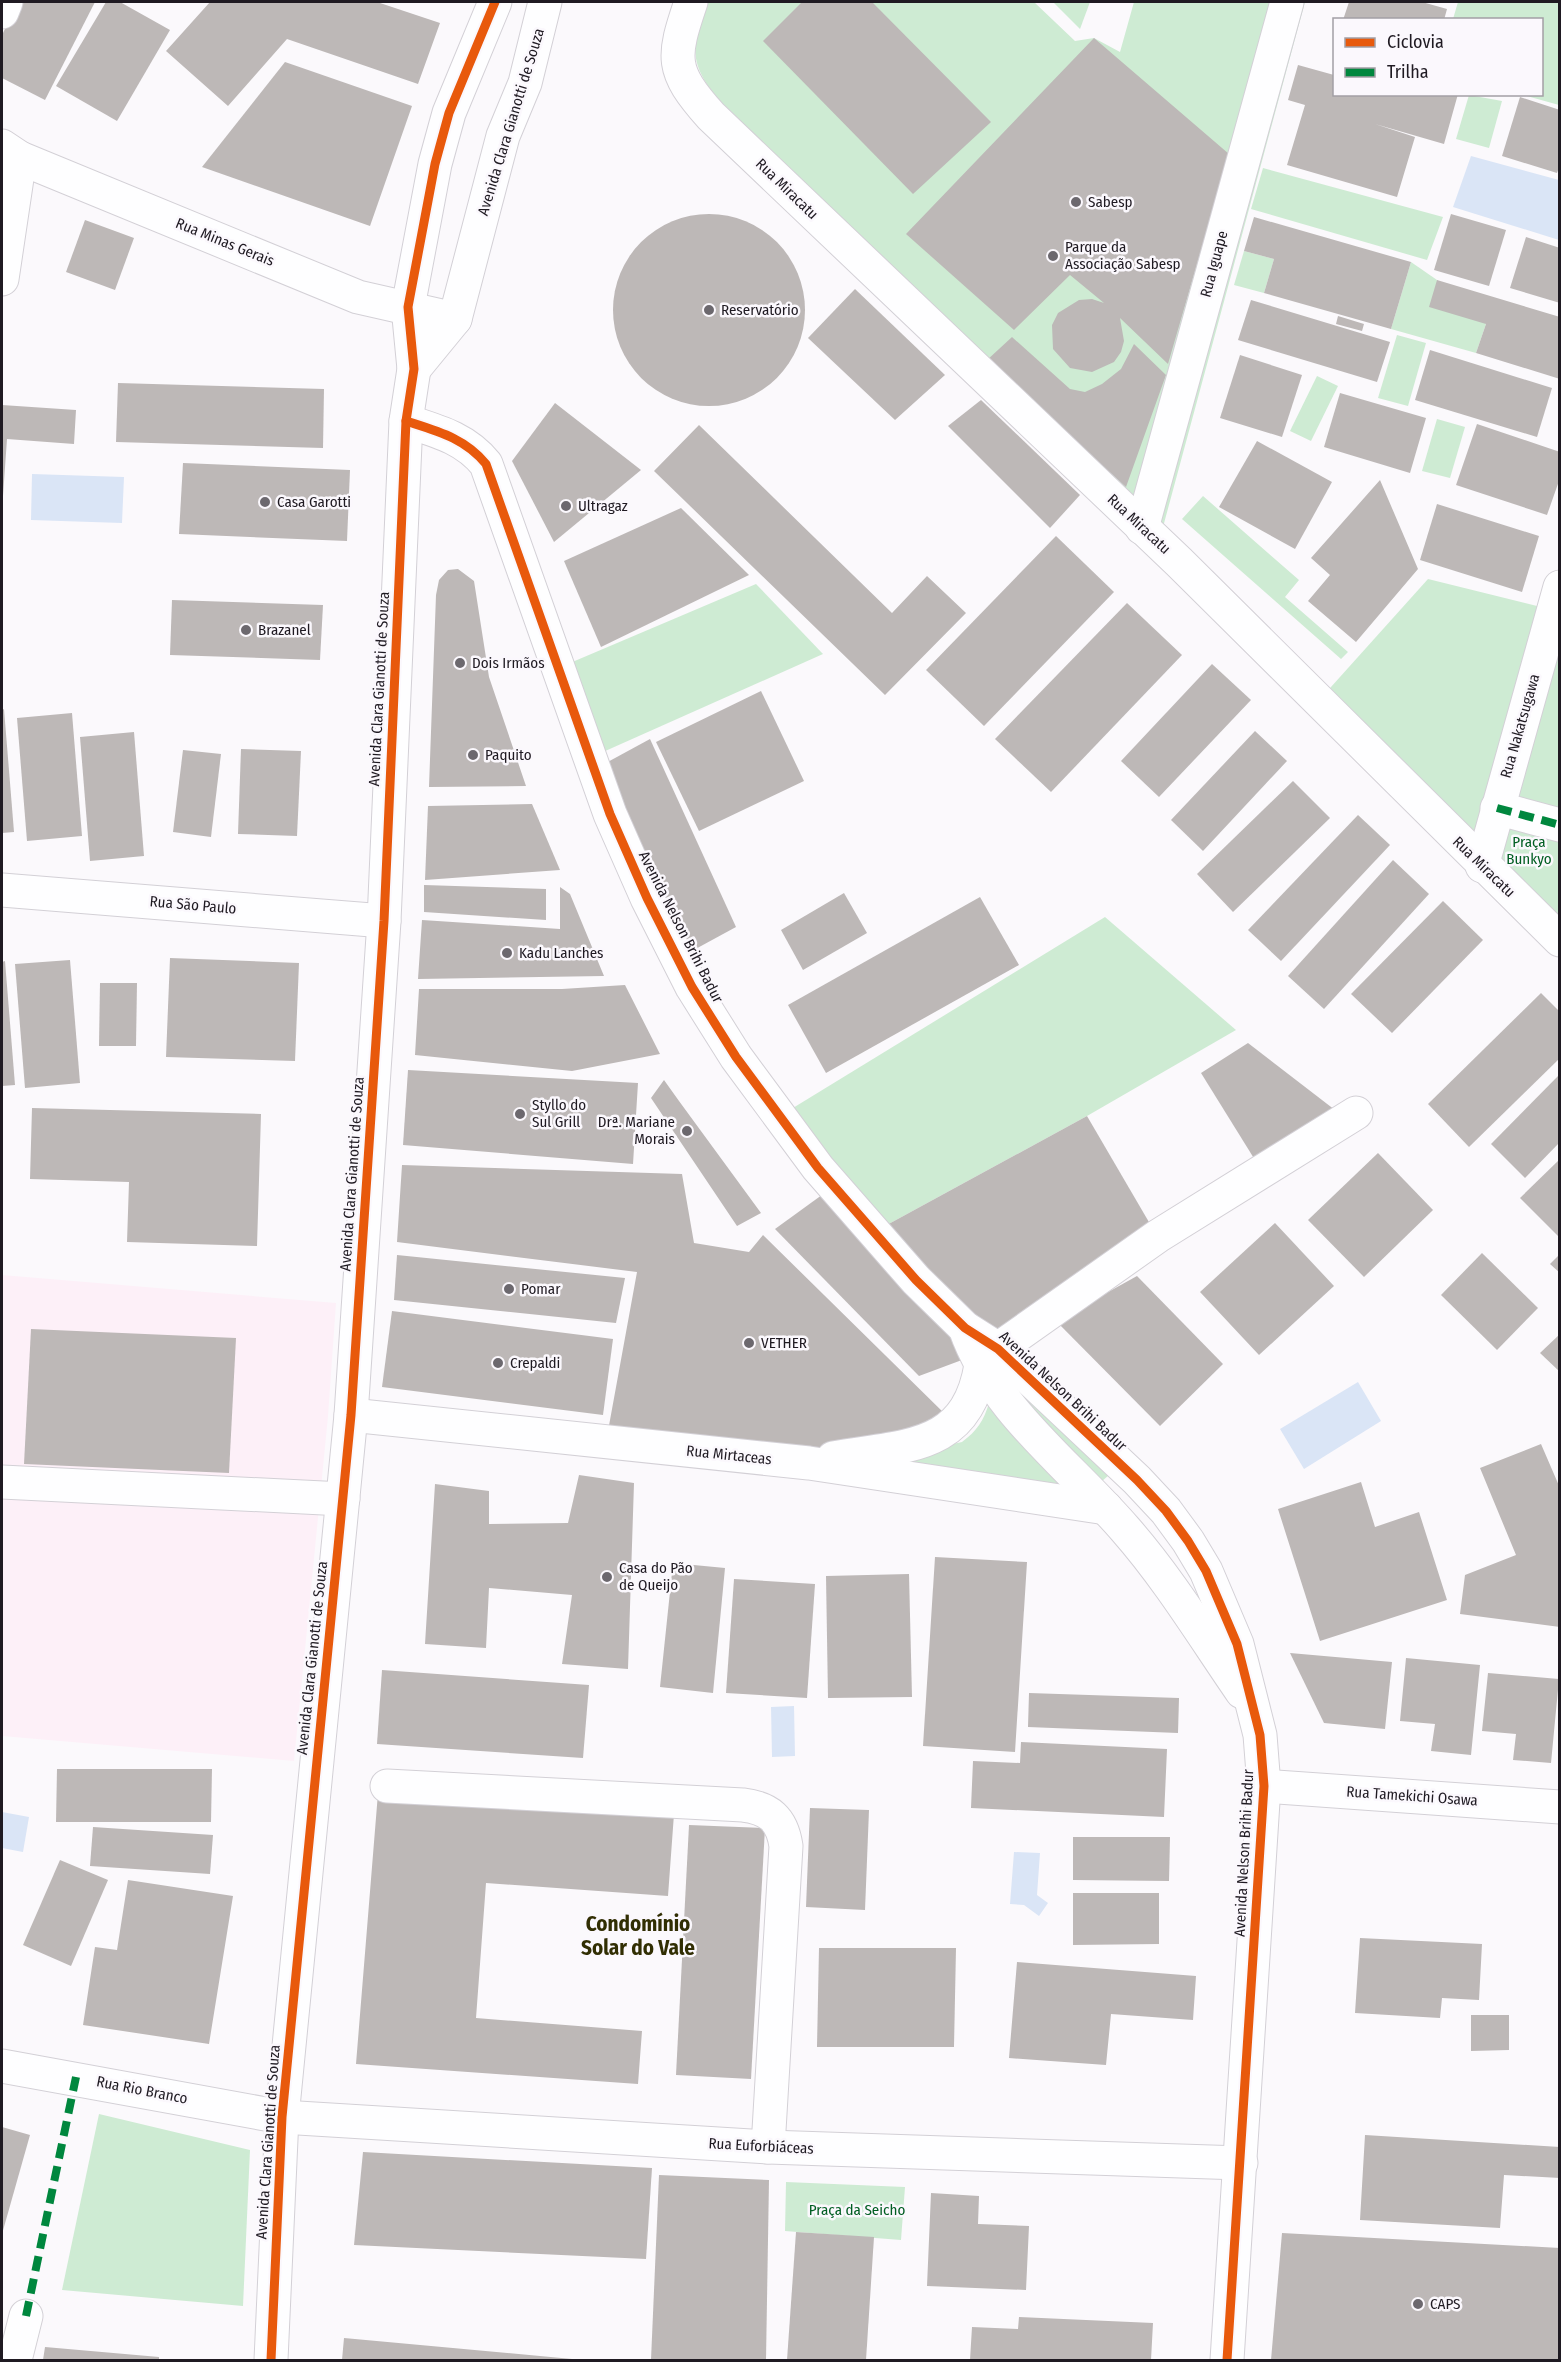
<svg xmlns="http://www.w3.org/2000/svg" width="1561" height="2362" font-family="'Fira Sans Condensed',sans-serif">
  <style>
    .industrial { fill: #fdf0f8 }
    .green { fill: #ceebd3 }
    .water { fill: #dae5f6 }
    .building { fill: #bdb8b7 }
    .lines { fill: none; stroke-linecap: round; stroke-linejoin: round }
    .minor-casing { stroke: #d3d0d6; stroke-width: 35 }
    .minor { stroke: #fefeff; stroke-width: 33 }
    .quiet { stroke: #00873e; stroke-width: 8; stroke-dasharray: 15 8; stroke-linecap: butt }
    .cycleway-casing { stroke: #fbf8fd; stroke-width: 13 }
    .cycleway { stroke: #e8590c; stroke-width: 9 }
    .poi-dot { fill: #6c686e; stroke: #fbf8fd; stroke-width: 2 }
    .labels { text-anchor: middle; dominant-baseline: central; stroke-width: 5; stroke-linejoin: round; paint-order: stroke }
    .street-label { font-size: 15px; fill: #1f1a22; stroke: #fbf8fd }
    .poi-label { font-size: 15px; fill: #1f1a22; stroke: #fbf8fd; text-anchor: start }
    .park-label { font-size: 15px; fill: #005e22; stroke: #fbf8fd }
    .district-label { font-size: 21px; font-weight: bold; fill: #312e03; stroke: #fbf8fd }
  </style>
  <rect width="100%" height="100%" fill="#fbf9fc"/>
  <polygon class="industrial" points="2,1275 336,1303 328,1416 294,1761 2,1736"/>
  <g class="green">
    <path d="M707,2H1034L1075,41L1094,38L1120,52L1134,2H1305L1163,527L716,97C686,58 694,45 707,2Z"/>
    <polygon points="1053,2 1090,2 1080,29"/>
    <polygon points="1458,2 1559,2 1559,105 1523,95 1542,94 1542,20 1453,19"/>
    <polygon points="1469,95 1502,101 1489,148 1456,139"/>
    <polygon points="1263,168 1443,217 1427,260 1251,209"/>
    <polygon points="1244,251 1274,259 1264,293 1234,285"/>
    <polygon points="1411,262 1437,280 1486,324 1476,353 1391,329"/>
    <polygon points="1397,335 1426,343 1408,406 1378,398"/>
    <polygon points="1317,376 1338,386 1311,441 1290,431"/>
    <polygon points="1437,419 1465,427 1450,478 1422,471"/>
    <polygon points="1203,496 1299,580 1285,597 1348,652 1341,659 1182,519"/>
    <polygon points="1428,579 1545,608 1474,834 1322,697"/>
    <polygon points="756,584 823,654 603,752 570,663"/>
    <polygon points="1559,642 1559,924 1494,860"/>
    <polygon points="1105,917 1236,1030 1087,1116 885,1226 788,1111"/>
    <polygon points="993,1367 1117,1468 1093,1489"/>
    <path d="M989,1403L1075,1492L873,1462L962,1442C977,1431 984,1420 989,1403Z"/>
    <polygon points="99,2114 250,2150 243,2306 62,2290"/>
    <polygon points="786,2182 905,2187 901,2240 785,2231"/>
  </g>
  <g class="water">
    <polygon points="1471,156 1559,180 1559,240 1453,207"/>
    <polygon points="32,474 124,477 122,523 31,520"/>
    <polygon points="1358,1382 1381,1421 1304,1469 1280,1429"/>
    <polygon points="794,1706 795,1756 772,1757 771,1707"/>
    <polygon points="2,1812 29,1817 23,1852 2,1848"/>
    <polygon points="1014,1852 1040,1853 1037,1895 1048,1903 1039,1916 1024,1905 1010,1904"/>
  </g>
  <g class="building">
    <polygon points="18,2 95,2 45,100 2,78 2,35"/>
    <polygon points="106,2 120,2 170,30 117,121 56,86"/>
    <polygon points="210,2 377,2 440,23 418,84 287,39 228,106 166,51"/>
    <polygon points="802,2 872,2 991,122 913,194 763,41"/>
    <polygon points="1349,2 1422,2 1447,9 1444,20 1343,20"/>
    <polygon points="1094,38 1229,154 1168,364 1120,318 1124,341 1121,352 1114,362 1092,372 1070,368 1053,349 1052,325 1058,313 1079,300 1092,299 1104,303 1070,275 1014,330 906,234"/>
    <polygon points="285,62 412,106 370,226 202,167"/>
    <polygon points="1298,65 1334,75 1334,94 1458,94 1444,144 1375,124 1415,137 1397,197 1287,165 1305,105 1288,100"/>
    <polygon points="1520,97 1560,110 1560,165 1557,173 1502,156"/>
    <polygon points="1451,214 1506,230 1489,286 1434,270"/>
    <circle cx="709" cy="310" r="96"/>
    <polygon points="1254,217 1411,262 1391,329 1264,293 1274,259 1244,251"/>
    <polygon points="85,220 134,238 115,290 66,272"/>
    <polygon points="1526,237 1560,248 1560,303 1510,288"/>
    <polygon points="1437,280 1560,317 1560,379 1476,353 1486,324 1429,307"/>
    <polygon points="855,289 945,375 895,420 808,338"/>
    <polygon points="1251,300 1390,342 1377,382 1238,340"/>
    <polygon points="1338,316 1364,324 1362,331 1336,324"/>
    <polygon points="1012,337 1070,389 1085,392 1102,384 1121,369 1134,344 1166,375 1126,487 986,361"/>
    <polygon points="1430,350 1552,388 1537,437 1415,400"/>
    <polygon points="1240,355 1302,375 1282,437 1220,418"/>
    <polygon points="118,383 324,389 323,448 116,442"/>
    <polygon points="1340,393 1426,418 1410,473 1324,447"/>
    <polygon points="981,400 1080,495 1050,528 948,426"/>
    <polygon points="555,403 641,470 554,542 512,461"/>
    <polygon points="2,405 76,410 74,444 7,439 3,496"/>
    <polygon points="1477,424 1560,452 1560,478 1547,515 1456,485"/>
    <polygon points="699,425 892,613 927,576 966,613 885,695 654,471"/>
    <polygon points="1257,441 1332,482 1295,549 1219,507"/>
    <polygon points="183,463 350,470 347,541 179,534"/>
    <polygon points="1380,480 1418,569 1356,642 1308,601 1330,575 1311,558"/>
    <polygon points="1437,504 1539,536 1522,592 1420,560"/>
    <polygon points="681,508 749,575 601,647 564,561"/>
    <polygon points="1056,536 1114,592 984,726 926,670"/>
    <polygon points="458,569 474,581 489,677 526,786 429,787 436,595 439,580 448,570"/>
    <polygon points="172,600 323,605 320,660 170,655"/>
    <polygon points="1127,603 1182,655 1051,792 995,739"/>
    <polygon points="1212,664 1251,700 1159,797 1121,761"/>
    <polygon points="761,691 804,781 699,831 656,742"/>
    <polygon points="4,709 14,832 2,833 2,710"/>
    <polygon points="72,713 82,836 27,841 17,718"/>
    <polygon points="1255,731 1287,761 1203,851 1171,820"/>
    <polygon points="134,732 144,856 90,861 80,737"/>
    <polygon points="650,739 736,927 690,952 604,764"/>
    <polygon points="241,749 301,751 297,836 238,834"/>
    <polygon points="183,750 221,754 211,837 173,832"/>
    <polygon points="1293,781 1330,818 1233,912 1197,874"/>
    <polygon points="532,804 560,870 425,880 428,806"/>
    <polygon points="1358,815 1390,845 1281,961 1248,930"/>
    <polygon points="1393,860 1429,894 1324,1009 1288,976"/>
    <polygon points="424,885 546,889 546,920 424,912"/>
    <polygon points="560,887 570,894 604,976 418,979 422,920 560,929"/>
    <polygon points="844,893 867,933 803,970 781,930"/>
    <polygon points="980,897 1019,965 826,1073 788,1005"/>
    <polygon points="1443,901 1483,940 1392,1033 1351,994"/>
    <polygon points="170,958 299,963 295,1061 166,1057"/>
    <polygon points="70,960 80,1083 25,1088 15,964"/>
    <polygon points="5,961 15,1085 2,1086 2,962"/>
    <polygon points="100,983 137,983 136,1046 99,1046"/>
    <polygon points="625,985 660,1054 572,1071 415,1055 419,989 562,989"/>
    <polygon points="1541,993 1560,1012 1560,1058 1469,1147 1428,1104"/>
    <polygon points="1248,1043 1335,1110 1255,1160 1201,1073"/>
    <polygon points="408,1070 638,1083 633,1164 403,1145"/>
    <polygon points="1560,1074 1560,1142 1525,1178 1491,1144"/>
    <polygon points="664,1080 679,1101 761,1213 737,1226 651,1098"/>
    <polygon points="32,1108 261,1114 257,1246 127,1242 129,1182 30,1179"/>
    <polygon points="1087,1116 1153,1229 992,1333 885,1226"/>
    <polygon points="1378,1153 1433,1210 1364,1277 1308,1220"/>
    <polygon points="1560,1159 1560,1238 1520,1198"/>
    <polygon points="402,1165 682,1174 694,1243 749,1252 763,1235 946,1415 934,1423 804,1452 608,1431 637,1272 397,1242"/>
    <polygon points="826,1192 970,1357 919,1376 775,1229"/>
    <polygon points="1275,1223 1334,1286 1259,1355 1200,1292"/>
    <polygon points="1482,1253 1538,1308 1497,1350 1441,1295"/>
    <polygon points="1560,1254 1560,1273 1550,1264"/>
    <polygon points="397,1255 625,1278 616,1323 394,1300"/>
    <polygon points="1137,1276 1223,1364 1160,1426 1056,1321"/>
    <polygon points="392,1311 613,1339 603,1415 382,1387"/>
    <polygon points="31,1329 236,1338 229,1473 24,1464"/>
    <polygon points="1560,1334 1560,1372 1540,1353"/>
    <polygon points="1541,1444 1560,1488 1560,1627 1460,1614 1465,1575 1516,1555 1480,1468"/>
    <polygon points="579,1475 634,1483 628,1669 562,1664 572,1595 489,1588 486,1648 425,1644 435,1484 489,1491 489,1524 568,1523"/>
    <polygon points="1361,1482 1375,1527 1419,1512 1447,1600 1320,1641 1278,1509"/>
    <polygon points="935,1557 1027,1562 1015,1752 923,1746"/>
    <polygon points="673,1563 725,1568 713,1693 660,1687"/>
    <polygon points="909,1574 912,1697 828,1698 826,1576"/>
    <polygon points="734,1579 815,1584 807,1698 726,1693"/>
    <polygon points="1290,1653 1392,1662 1385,1729 1324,1723"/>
    <polygon points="1406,1658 1480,1665 1471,1755 1431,1751 1435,1724 1400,1721"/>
    <polygon points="382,1670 589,1685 583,1758 377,1744"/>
    <polygon points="1488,1673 1559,1679 1551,1763 1513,1760 1516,1734 1482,1731"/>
    <polygon points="1029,1693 1179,1698 1178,1733 1028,1727"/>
    <polygon points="1021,1742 1167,1749 1164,1817 971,1808 973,1761 1020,1763"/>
    <polygon points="57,1769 212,1769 211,1822 56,1822"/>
    <polygon points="378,1793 674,1814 668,1896 486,1883 476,2018 642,2031 638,2084 356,2064"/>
    <polygon points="810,1808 869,1810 865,1910 806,1907"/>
    <polygon points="689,1825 765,1828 751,2079 676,2075"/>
    <polygon points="93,1827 213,1835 210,1874 90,1866"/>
    <polygon points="1073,1837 1170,1837 1169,1881 1073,1880"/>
    <polygon points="60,1860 108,1880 71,1966 23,1945"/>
    <polygon points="128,1880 233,1896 209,2044 83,2025 95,1947 117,1950"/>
    <polygon points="1073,1893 1159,1893 1159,1944 1073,1945"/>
    <polygon points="1360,1938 1482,1944 1479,2000 1442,1998 1440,2018 1355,2013"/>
    <polygon points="819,1948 956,1948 954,2047 817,2047"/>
    <polygon points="1017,1962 1196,1976 1193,2020 1111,2014 1106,2065 1009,2058"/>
    <polygon points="1471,2015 1509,2015 1509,2050 1471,2051"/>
    <polygon points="2,2127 30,2135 2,2234"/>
    <polygon points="1365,2135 1560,2147 1560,2178 1504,2175 1500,2228 1360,2220"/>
    <polygon points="363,2152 652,2168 646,2259 354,2245"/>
    <polygon points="659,2175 769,2180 766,2360 651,2360"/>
    <polygon points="931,2193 979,2196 978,2224 1029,2226 1026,2290 927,2286"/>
    <polygon points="796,2232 874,2237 866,2360 787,2360"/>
    <polygon points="1282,2233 1560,2248 1560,2360 1271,2360"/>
    <polygon points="1019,2317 1153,2323 1151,2360 970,2360 972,2327 1018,2329"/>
    <polygon points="344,2338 572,2359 571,2360 342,2360"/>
    <polygon points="45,2347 159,2357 159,2360 43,2360"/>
  </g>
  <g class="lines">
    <defs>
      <g id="minor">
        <path d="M691,2C672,58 670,70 711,116L1179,562L1560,940"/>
        <polyline points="2,12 6,2"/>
        <polyline points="2,146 20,158 358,297 455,319"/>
        <polyline points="2,279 20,158"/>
        <polyline points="414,369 455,319 503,136 525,83 545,2"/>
        <path d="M406,421C437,431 465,438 486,464L610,814L647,898L692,987L736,1057L818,1168L916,1280L965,1328L998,1349L1137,1480L1166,1511L1188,1541L1206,1571L1237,1644L1260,1735L1264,1786L1227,2360"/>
        <polyline points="1142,528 1287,2"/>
        <polyline points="1497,808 1560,825"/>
        <polyline points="1482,866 1560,587"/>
        <polyline points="2,890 384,921"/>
        <path d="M965,1328C994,1411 1069,1464 1125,1529C1169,1579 1204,1637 1242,1692"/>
        <polyline points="982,1364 998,1349 1158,1236 1356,1113"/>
        <polyline points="351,1415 809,1463 1106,1508"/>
        <path d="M833,1458C904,1445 967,1451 981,1365"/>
        <polyline points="2,1482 343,1499"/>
        <path d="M387,1786L743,1805C769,1808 782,1819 786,1846L768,2147"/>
        <polyline points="1264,1786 1560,1807"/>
        <polyline points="2,2066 282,2117 768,2147 1241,2163"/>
        <polyline points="15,2360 26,2316"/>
        <polyline points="271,2360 282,2117 351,1415 384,921 406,421 414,369 408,307 435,164 449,113 495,2"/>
      </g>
    </defs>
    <use href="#minor" class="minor-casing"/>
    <use href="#minor" class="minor"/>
    <g class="quiet">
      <polyline points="1497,808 1560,825"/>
      <polyline points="26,2316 76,2077"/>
    </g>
    <defs>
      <g id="cycleway">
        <path d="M406,421C437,431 465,438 486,464L610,814L647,898L692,987L736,1057L818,1168L916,1280L965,1328L998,1349L1137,1480L1166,1511L1188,1541L1206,1571L1237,1644L1260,1735L1264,1786L1227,2360"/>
        <polyline points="271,2360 282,2117 351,1415 384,921 406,421 414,369 408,307 435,164 449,113 495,2"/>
      </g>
    </defs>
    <use href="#cycleway" class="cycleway-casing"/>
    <use href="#cycleway" class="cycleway"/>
  </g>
  <g class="poi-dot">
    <circle cx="1076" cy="202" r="6"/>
    <circle cx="1053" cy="256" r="6"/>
    <circle cx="709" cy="310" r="6"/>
    <circle cx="265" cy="502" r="6"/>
    <circle cx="566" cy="506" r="6"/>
    <circle cx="246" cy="630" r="6"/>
    <circle cx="460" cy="663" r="6"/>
    <circle cx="473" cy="755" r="6"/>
    <circle cx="507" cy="953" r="6"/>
    <circle cx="520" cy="1114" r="6"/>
    <circle cx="687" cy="1131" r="6"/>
    <circle cx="509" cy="1289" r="6"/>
    <circle cx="749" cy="1343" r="6"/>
    <circle cx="498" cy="1363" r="6"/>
    <circle cx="607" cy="1577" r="6"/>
    <circle cx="1418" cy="2304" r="6"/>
  </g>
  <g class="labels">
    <g class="street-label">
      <text transform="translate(511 122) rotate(-73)">Avenida Clara Gianotti de Souza</text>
      <text transform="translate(787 189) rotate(44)">Rua Miracatu</text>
      <text transform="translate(225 242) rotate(22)">Rua Minas Gerais</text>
      <text transform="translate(1214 264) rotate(-75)">Rua Iguape</text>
      <text transform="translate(1139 524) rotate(43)">Rua Miracatu</text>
      <text transform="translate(379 689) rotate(-87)">Avenida Clara Gianotti de Souza</text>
      <text transform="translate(1520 726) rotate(-74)">Rua Nakatsugawa</text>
      <text transform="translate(1484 867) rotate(44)">Rua Miracatu</text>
      <text transform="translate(193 905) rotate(5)">Rua São Paulo</text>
      <text transform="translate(681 927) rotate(63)">Avenida Nelson Brihi Badur</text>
      <text transform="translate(352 1174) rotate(-86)">Avenida Clara Gianotti de Souza</text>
      <text transform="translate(1063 1391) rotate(43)">Avenida Nelson Brihi Badur</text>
      <text transform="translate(729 1455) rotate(6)">Rua Mirtaceas</text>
      <text transform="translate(312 1658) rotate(-84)">Avenida Clara Gianotti de Souza</text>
      <text transform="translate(1412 1796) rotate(4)">Rua Tamekichi Osawa</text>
      <text transform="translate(1244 1853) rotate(-87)">Avenida Nelson Brihi Badur</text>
      <text transform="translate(142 2090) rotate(11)">Rua Rio Branco</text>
      <text transform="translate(268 2142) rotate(-86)">Avenida Clara Gianotti de Souza</text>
      <text transform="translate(761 2146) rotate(3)">Rua Euforbiáceas</text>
    </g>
    <g class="poi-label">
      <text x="1088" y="202">Sabesp</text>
      <text x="1065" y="247">Parque da<tspan x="1065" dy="17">Associação Sabesp</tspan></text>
      <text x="721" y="310">Reservatório</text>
      <text x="277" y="502">Casa Garotti</text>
      <text x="578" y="506">Ultragaz</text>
      <text x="258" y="630">Brazanel</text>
      <text x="472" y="663">Dois Irmãos</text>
      <text x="485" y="755">Paquito</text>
      <text x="519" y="953">Kadu Lanches</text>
      <text x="532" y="1105">Styllo do<tspan x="532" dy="17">Sul Grill</tspan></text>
      <text x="675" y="1122" text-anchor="end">Drª. Mariane<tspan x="675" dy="17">Morais</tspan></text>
      <text x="521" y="1289">Pomar</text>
      <text x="761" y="1343">VETHER</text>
      <text x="510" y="1363">Crepaldi</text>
      <text x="619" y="1568">Casa do Pão<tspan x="619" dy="17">de Queijo</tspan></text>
      <text x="1430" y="2304">CAPS</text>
    </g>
    <g class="park-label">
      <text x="1529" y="842">Praça<tspan x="1529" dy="17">Bunkyo</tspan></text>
      <text x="857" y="2210">Praça da Seicho</text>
    </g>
    <g class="district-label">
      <text x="638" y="1924">Condomínio<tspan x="638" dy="24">Solar do Vale</tspan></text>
    </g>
  </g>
  <rect width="1561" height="2362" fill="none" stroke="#1f1a22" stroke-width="6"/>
  <rect x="1333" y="18" width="210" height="78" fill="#fbf8fd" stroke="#a39fa5" stroke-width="1.5"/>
  <rect x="1345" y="38" width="30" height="9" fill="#e8590c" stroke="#a39fa5" stroke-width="1.5"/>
  <text x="1387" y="48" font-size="18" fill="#1f1a22">Ciclovia</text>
  <rect x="1345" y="68" width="30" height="9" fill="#00873e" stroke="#a39fa5" stroke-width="1.5"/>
  <text x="1387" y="78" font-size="18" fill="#1f1a22">Trilha</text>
</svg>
